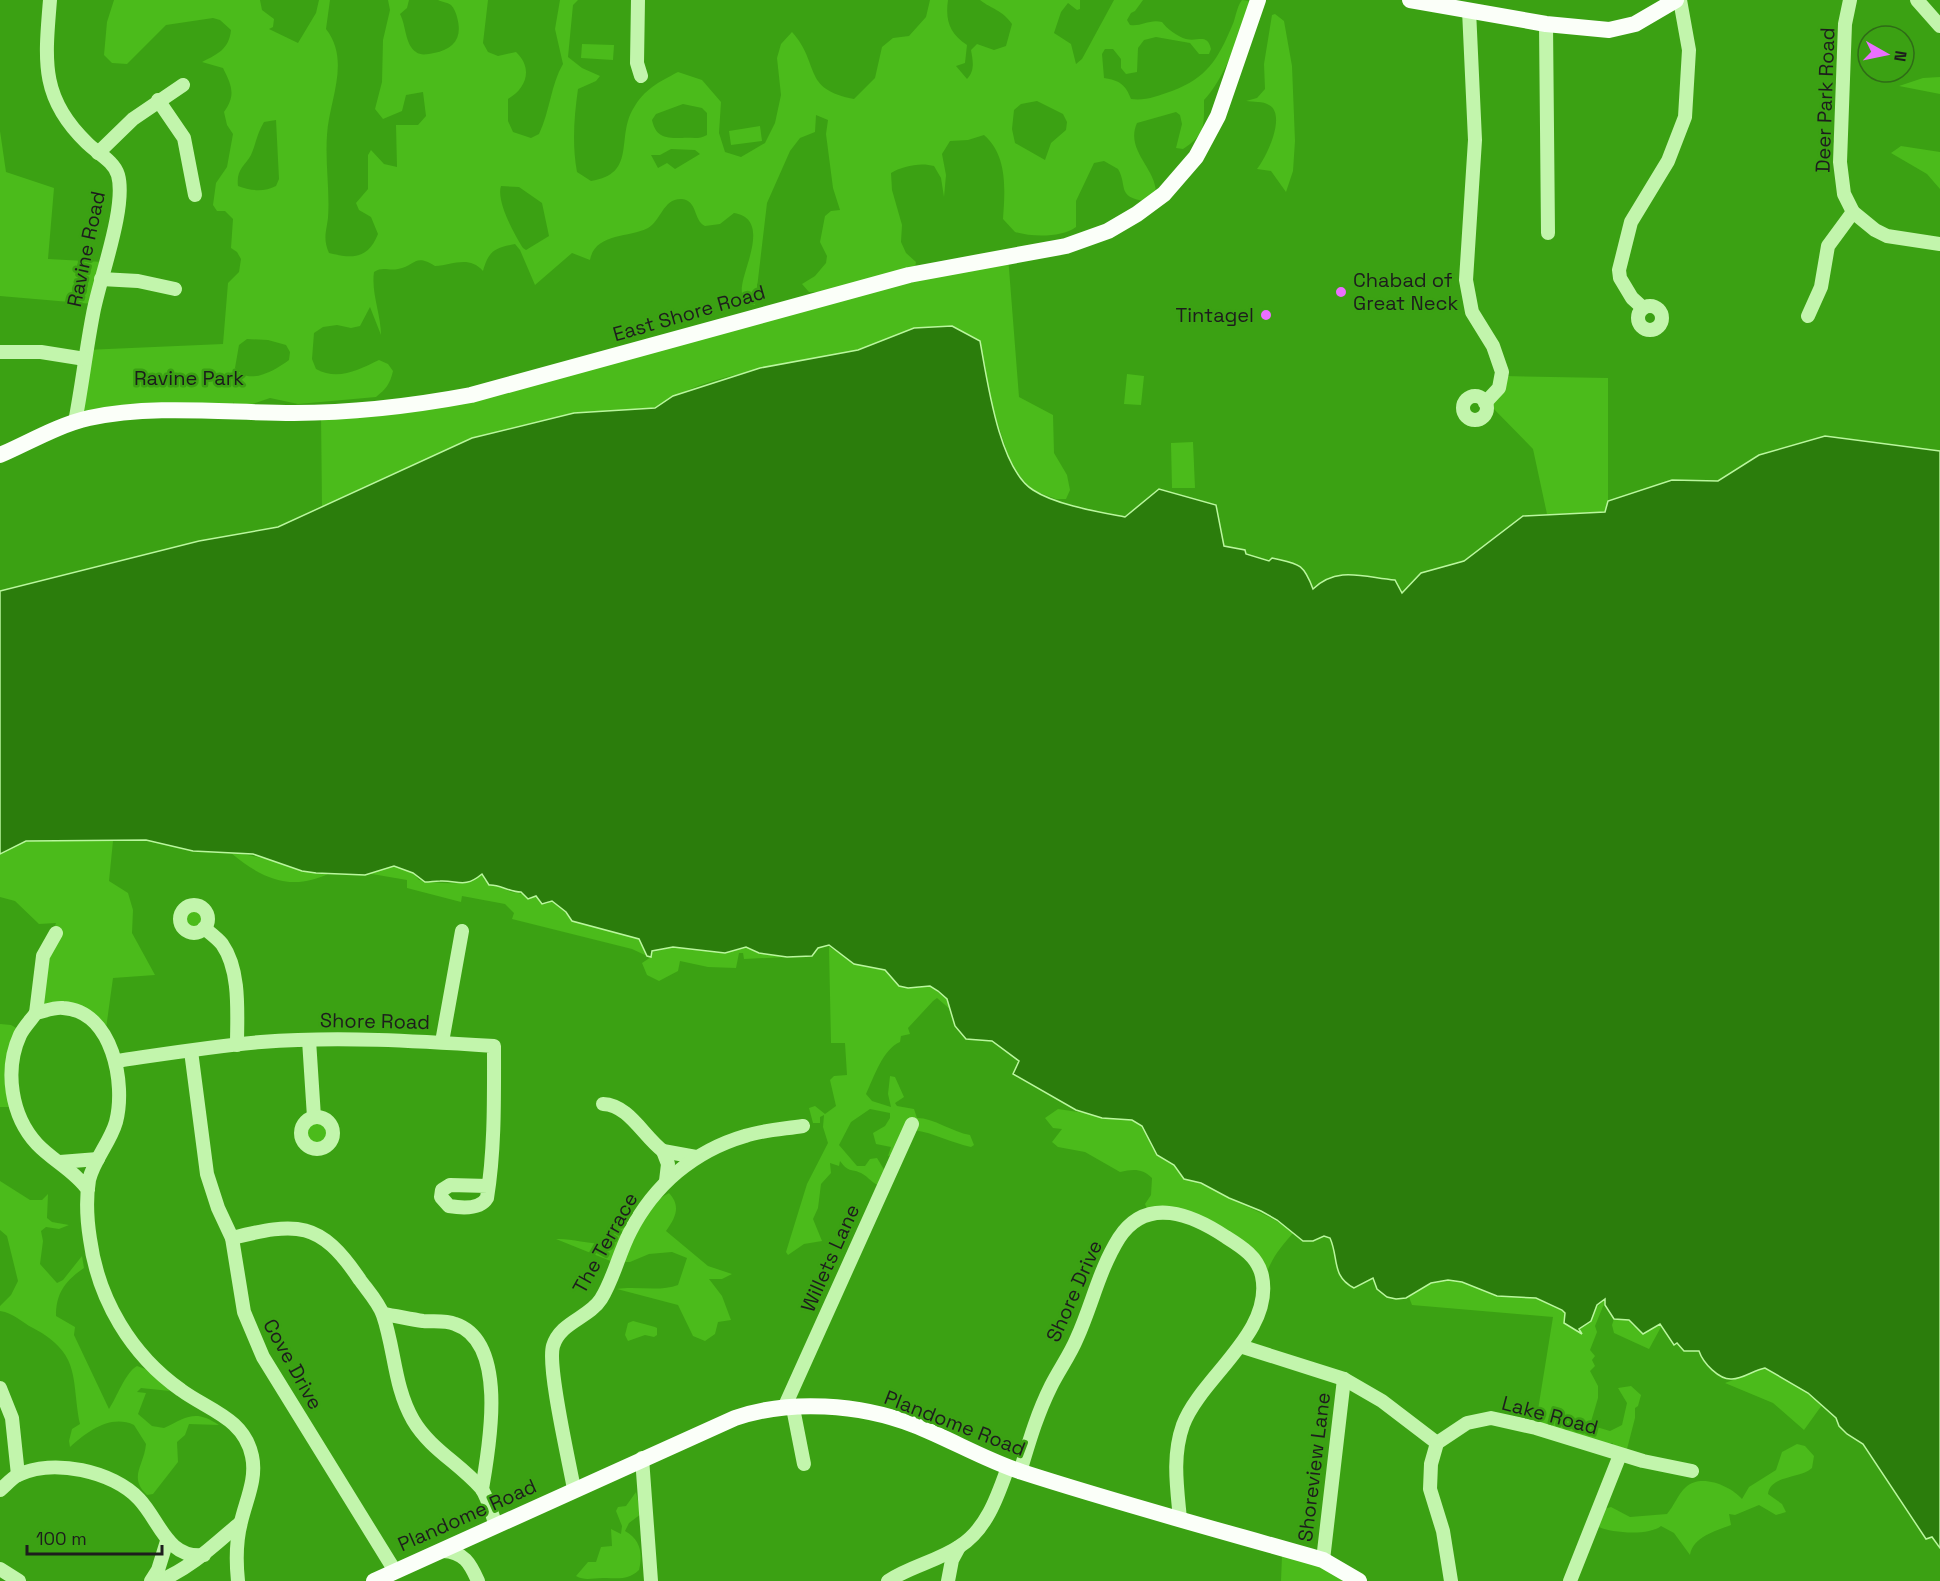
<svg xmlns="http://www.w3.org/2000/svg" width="1940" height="1581" font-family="'Space Grotesk',sans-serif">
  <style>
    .green { fill: #4bbb1b; fill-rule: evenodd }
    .water { fill: #2b7d0c; stroke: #baf79e; stroke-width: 1.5 }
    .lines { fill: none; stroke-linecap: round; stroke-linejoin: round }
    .minor { stroke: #c2f5ac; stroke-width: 14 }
    .major { stroke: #fbfff9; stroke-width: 16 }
    .poi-dot { fill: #eb6fff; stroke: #3ba113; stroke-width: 2 }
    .labels { text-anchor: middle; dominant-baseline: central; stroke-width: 5; stroke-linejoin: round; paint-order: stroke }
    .street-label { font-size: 20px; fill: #1d1d1d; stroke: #3ba113 }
    .poi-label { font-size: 20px; fill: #1d1d1d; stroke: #3ba113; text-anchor: start }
    .park-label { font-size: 20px; fill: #1b1d1b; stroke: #3ba113 }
  </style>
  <rect width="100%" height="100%" fill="#3ba113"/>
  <g class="green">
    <path d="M114,0H260L262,10L274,19L273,27L269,29L298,43L316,13L319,0H330L326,29C351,61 329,100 327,135C325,163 330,191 328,218C326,233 323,239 329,253C353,259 368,259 378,234L371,217L359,210L356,203L368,189V155L371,150L384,164L397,167L396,125H418L426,116L423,92L406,95L402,111L383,119L375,109L382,82L383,40L390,10L388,0H409L407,8L400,14C406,25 405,45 416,52C421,56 428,54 434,53C454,49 463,38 457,17C456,13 454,8 451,5C447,2 442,2 438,0H488L483,43L488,52L498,56L516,52C533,68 527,88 508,99V121L513,132L531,138L539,134C550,111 551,84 563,64L555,29L560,0H578L573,5L568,57L582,68L600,76L596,81L578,89C574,117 572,145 577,172L591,181C637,174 616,138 633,109C644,89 659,82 678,72L702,80L721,102L719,133L725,152L741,157L765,143L775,123L781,95L777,58L781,44L792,32C821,64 801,89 854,99L875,78L882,47L893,38L909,36L926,17L930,0H948C945,21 950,34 967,45L965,63L956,66L967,79C975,71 973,61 971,50L977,44L994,50L1006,46L1012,24C1001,9 993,10 980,0H1080V9L1077,10L1068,3L1061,12L1054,33L1071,44L1076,64L1082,59L1114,0H1143L1135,11L1131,13L1127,20L1130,25C1141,27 1149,19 1162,22C1166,28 1178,37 1186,39C1198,42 1207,33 1211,49L1209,54H1199L1190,43L1156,37L1144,40L1138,48L1137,72L1126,74L1121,68V59L1113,49H1105L1102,54L1104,78C1119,80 1126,85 1131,99C1145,101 1158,96 1172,91C1207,78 1218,59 1232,26C1236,18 1236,8 1242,0L1249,1C1246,25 1222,83 1204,100C1204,124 1206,135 1183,149L1176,148L1182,124L1180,115L1176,112L1137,123C1125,150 1155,167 1156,192L1145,201C1116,197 1128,186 1118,169L1104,161L1094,163L1076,201V227C1061,238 1032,237 1015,232L1003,219C1005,190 1008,156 984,135L968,140L950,141L942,154L946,175L944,197L941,178L934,166C921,162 902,166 891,173L892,190L902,225L901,242L906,253L916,262L915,268L822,292H809L802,284L815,276L826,263L827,256L820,242L825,216L831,211L840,210L833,188L826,134L828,120L816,115L815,132L800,138L790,151L767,203L755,305H744C743,298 741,292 742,286C745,264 770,219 734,213L720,224L705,226C693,220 698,201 682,199C663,198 661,221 648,228C628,238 595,233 590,260L572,253L535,285L520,250L515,244C495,248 489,250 483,271C469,255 453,265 435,266C414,253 416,266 398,269C388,271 383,266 374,272C371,293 381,314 381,335L370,307L360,326L351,328L337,325L323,327L314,333L312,359L316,369C338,381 358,370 379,360L388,364L393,371C390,384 386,389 376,397L298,404L270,398L238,409L233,402L234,412L86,419L80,398L85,350L223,344L228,283L239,272L241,259L237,252L231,248L233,219L225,211H217L213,205L216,183L227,167L233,134L227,125L224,112C236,95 232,86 223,68L202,62C218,54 229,49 231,30L220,20L213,18L166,25L127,64L112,63L104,55L107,22ZM1037,101L1063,114L1067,122L1066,130L1051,143L1045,160L1015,143L1012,129L1014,110L1021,104ZM683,104L702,108L707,113V135C698,140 692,137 682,138C666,138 656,138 652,120L656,114ZM276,120L279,179L276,186C265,192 250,191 238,186C236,169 245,166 251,155C256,144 256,136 264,122ZM671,149L695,150L700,154L675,169L667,163L658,168L651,155H660ZM501,186L519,187L542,203L549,236L526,250L523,248C514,234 496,201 501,186ZM247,339L268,340L286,345L290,352L289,360C274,371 249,386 235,368L239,345Z"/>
    <path d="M1275,14L1284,21L1292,66L1295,141L1293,171L1286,192L1271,171L1257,169C1266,158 1287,115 1269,105C1263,101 1253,102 1246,101L1257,98L1265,89L1264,64L1272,15Z"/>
    <polygon points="582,44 614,45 613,60 581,58"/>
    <polygon points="1940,77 1940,94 1899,86 1923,78"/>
    <polygon points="760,126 762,141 731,145 729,131"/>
    <polygon points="0,131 6,172 54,188 48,259 104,262 93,304 0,296"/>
    <polygon points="1901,146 1940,152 1940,189 1927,174 1891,153"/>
    <path d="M1008,256L1019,397L1053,415L1054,453L1067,475L1070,490L1066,499H1056L1032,490L1012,467L994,412L914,328C895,335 877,345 858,350C792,368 713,368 655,408L472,438L322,507L321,413L423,404Z"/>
    <polygon points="1127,374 1144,376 1141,405 1124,404"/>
    <polygon points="1504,376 1608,378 1608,501 1605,512 1547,514 1533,449 1488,403"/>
    <polygon points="1193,442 1195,488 1172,488 1171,443"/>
    <polygon points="26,841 113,841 109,881 128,893 133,910 132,933 155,975 113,978 105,1036 83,1014 36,1013 50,938 56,923 39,924 15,901 0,897 0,854"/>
    <path d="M231,853C266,855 296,872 330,873C292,892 262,879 231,853Z"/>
    <path d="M394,866L413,873L419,880C439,883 466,888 482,873L484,880L511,892L536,896L546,904L552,901L566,912L639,939L647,956L632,949L512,919L514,913L505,904L462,896L461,902L407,888V880L366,873Z"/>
    <circle cx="193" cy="919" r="14"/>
    <polygon points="673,947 727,952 732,949 746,947 759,953 787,957 744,959 743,953 739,953 736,968 708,967 680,961 678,971 659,981 647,975 642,963 651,957 650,953"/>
    <path d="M829,947L865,967L885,970C899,991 907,986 930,986L947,999L951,1010L937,998L933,1001L908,1028L910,1034L901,1036L900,1042C883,1049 874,1077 866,1094L872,1101L891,1107L888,1094L890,1076L895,1077L904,1097L895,1103L897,1106L914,1109L917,1118C934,1118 952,1132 970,1135L974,1145L971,1147C952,1143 934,1133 914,1130L893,1155L888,1156L891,1147L876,1144L873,1133L885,1126L890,1118V1113L870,1109L851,1122L839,1145L857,1166H865L870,1159L877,1158L888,1176L883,1187C873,1185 869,1177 861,1173C850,1168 849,1173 840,1161L839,1166L830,1163L831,1173L821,1184L818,1208L813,1219L822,1241L804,1244L788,1255L786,1252L807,1184L828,1143L823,1127L824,1115L820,1117V1123H813L809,1108L815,1106L825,1114L836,1106L830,1080L834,1076L847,1075L845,1043H831Z"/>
    <polygon points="0,1024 11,1025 18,1029 16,1107 0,1107"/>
    <path d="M1058,1109L1132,1120L1142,1126L1153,1149L1174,1165L1184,1179C1201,1182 1212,1189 1227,1197C1250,1209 1272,1216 1294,1232C1278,1250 1270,1260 1263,1284L1262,1277L1221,1233L1147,1209L1145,1204L1151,1195L1152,1178C1142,1168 1133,1169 1120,1172L1085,1152L1058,1147L1052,1142L1062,1129L1053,1128L1045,1118Z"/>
    <circle cx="317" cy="1133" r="16"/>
    <path d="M0,1181L30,1200H42L48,1194L47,1218L52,1222L69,1225L59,1229L46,1227L41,1231L43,1241L40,1264L57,1283L63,1280L82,1256L84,1268C65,1281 56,1293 56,1316L75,1327L74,1335L109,1409C117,1397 125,1373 137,1366L148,1370L170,1391L141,1388L137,1392L146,1393L138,1414L152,1426L164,1428C187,1417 195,1409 219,1425L189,1424L185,1435L177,1442L178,1462L153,1494L147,1495C128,1477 144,1466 146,1444L134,1425C110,1414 87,1432 70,1447L69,1441L72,1429L80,1424C71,1379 82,1354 33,1328C21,1322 14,1313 0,1311V1306L11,1295L18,1281L7,1236L0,1230Z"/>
    <path d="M669,1193C681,1206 676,1217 666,1231L708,1266L732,1274L722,1279H709L722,1296L731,1320L718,1322L715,1334L705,1341L693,1336L678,1305L617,1289C636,1286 661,1292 678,1285L687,1258L672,1252L649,1254L630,1262H613L556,1239C572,1238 596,1246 608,1243C619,1226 620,1217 642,1219C652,1210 656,1199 669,1193Z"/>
    <path d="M1448,1280L1462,1282L1497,1296L1536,1298L1562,1310L1565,1313L1564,1323L1581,1332L1580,1326C1593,1318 1594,1307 1606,1299L1595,1326L1597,1332L1590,1350L1595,1356L1592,1360L1595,1366L1590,1371L1598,1386V1398L1590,1425L1610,1431L1622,1425L1627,1403L1618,1388L1631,1386L1641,1395L1638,1406L1635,1408V1418L1627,1449L1629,1452L1612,1445L1613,1443L1608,1444L1536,1422L1553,1317L1412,1305L1409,1297L1431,1283Z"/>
    <polygon points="1614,1319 1629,1320 1633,1326 1649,1330 1660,1324 1661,1327 1649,1349 1614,1333 1612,1325"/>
    <polygon points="633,1321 655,1327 657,1328 657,1335 654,1337 645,1335 628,1341 625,1335 628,1323"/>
    <polygon points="1765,1368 1808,1393 1822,1405 1804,1430 1773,1403 1725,1383"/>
    <path d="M1797,1444L1805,1446L1814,1456L1812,1468C1800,1479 1770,1475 1768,1494L1782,1504L1786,1512L1776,1515L1759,1505L1735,1515L1729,1514L1731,1525C1715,1531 1693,1537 1690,1555L1674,1533L1661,1526C1649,1536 1612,1533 1599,1527L1604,1509L1611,1507L1630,1517L1667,1514C1674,1506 1678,1494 1686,1487C1701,1473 1731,1486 1742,1499L1749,1487L1776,1470L1782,1452Z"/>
    <path d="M636,1492L641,1514L629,1523L625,1531C641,1540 643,1554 639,1570C627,1581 618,1578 603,1578C592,1578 585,1581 576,1576L588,1562H596L601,1547L612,1546L611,1529L621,1534L622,1526L616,1511L618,1507L626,1506Z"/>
    <polygon points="1282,1556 1321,1566 1344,1581 1281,1581"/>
  </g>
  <path class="water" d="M952,326L980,341C987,379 999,469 1033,490C1056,505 1099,512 1125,517L1159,489L1216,505L1224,546L1245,550L1246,554L1269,561L1272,558C1298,564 1303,562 1313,589C1337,566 1363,577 1395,580L1402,593L1421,573L1464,561L1523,516L1605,512L1608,501L1672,480L1718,481L1759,455L1825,436L1940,451V1548L1932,1537L1926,1539L1863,1444L1847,1434L1839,1426L1836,1418L1808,1393L1765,1368C1754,1370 1743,1379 1732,1379C1719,1380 1703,1363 1699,1351H1684L1677,1343L1674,1345L1660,1324L1643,1334L1629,1320L1614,1319L1605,1305V1299L1597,1305L1591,1321L1579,1329L1582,1334L1564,1323L1565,1313L1562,1310L1536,1298L1497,1296L1462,1282L1448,1280L1431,1283L1406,1298L1396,1299L1387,1297L1377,1289L1373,1278L1354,1288C1331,1276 1339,1258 1330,1238L1324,1236L1313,1241H1303L1277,1220L1261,1211L1229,1198L1201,1183L1184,1179L1174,1165L1157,1155L1142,1126L1132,1120L1102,1118L1076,1110L1013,1074L1019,1061L992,1041L966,1039L955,1026L947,999L938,991L930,986L908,988L899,986L885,970L854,964L829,945L818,948L812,956L787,957L759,953L746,947L725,953L673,947L652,951L651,957L647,956L639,939L572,921L566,912L552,901L542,904L536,896L528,899L521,892C509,892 499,884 489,885L482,874C464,889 458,880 440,881C435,881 430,882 425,882L413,873L394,866L365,875L316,873L302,871L253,854L193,851L146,840L26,841L0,854V591L199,541L278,527L472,438L574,413L655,408L673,396L760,368L858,350L914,328Z"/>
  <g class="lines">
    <g class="minor">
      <path d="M50,0C45,61 40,98 87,143C97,153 114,161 118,175C127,207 99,280 93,314C86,350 82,386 75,422"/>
      <polyline points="638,0 637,63 641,76"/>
      <polyline points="1850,0 1845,24 1840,162 1844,194 1853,212 1875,230 1887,236 1940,244"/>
      <polyline points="1917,0 1940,26"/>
      <polyline points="1469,10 1475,140 1466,280 1472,312 1493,346 1502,372 1499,388 1485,403"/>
      <polyline points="1546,24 1548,233"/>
      <polyline points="158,100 184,138 195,195"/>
      <polyline points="98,153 133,119 183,85"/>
      <polyline points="101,279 138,281 175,289"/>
      <circle cx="1650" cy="318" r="12"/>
      <polyline points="1643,308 1632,298 1620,278 1619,270 1631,222 1668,161 1685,117 1689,50 1680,0"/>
      <polyline points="1808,316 1821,287 1828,246 1853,212"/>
      <polyline points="0,352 41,352 85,359"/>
      <circle cx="1475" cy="408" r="12"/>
      <circle cx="194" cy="919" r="14"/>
      <path d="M204,928C210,933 217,938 222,944C241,971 237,1014 237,1045"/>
      <polyline points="36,1013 43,956 56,933"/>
      <polyline points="309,1040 314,1117"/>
      <polyline points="442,1042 462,931"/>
      <polyline points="191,1051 207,1174 218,1208 232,1238 244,1312 263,1357 395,1571"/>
      <path d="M116,1061C164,1054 213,1046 261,1042C339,1036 417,1041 494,1046C494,1096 495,1149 487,1198C480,1210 461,1208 449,1206L441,1197L442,1190L450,1185L488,1186"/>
      <path d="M603,1104C629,1105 643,1136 663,1151"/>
      <circle cx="317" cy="1133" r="16"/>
      <polyline points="60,1162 98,1159"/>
      <polyline points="666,1181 668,1164 663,1151 696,1157"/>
      <path d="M88,1190C75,1171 53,1161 37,1144C11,1116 4,1070 20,1035C24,1027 31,1020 36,1013C45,1011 55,1007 63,1008C113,1011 126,1084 116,1122C110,1143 94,1159 89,1180C86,1198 87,1220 90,1239C98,1299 131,1355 181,1390C208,1410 244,1418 252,1456C257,1479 246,1500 241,1522C236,1541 236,1562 238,1581"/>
      <path d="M232,1238C297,1222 320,1220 360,1280C368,1291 379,1303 383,1315C395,1350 394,1387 413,1420C430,1449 459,1463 481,1488C488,1497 492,1515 496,1526"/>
      <path d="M383,1314C396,1316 410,1319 423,1321C434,1322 445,1320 455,1324C509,1342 489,1448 482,1489"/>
      <polyline points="1240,1346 1344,1379 1382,1401 1437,1443"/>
      <polyline points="0,1388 12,1418 18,1475"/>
      <polyline points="784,1408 912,1124"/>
      <polyline points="793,1408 804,1464"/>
      <polyline points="642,1458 651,1581"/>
      <path d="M1020,1472C1029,1442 1037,1414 1051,1386C1059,1370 1070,1355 1077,1338C1092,1305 1099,1270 1119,1238C1147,1195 1193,1215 1226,1237C1242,1247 1258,1257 1262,1276C1274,1333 1201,1377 1183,1425C1172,1456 1177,1487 1180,1519"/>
      <path d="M574,1489C569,1461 547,1367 553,1346C560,1322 589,1318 601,1299C614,1278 619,1253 630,1232C654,1185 694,1151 745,1136C763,1130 784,1129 803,1126"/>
      <path d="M0,1490C6,1485 12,1478 18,1475C53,1458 113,1471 139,1499C160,1521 167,1559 204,1555"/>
      <path d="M443,1551C464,1552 470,1563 478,1581"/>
      <polyline points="1323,1560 1344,1379"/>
      <polyline points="0,1569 19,1581"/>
      <polyline points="151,1581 158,1570 167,1541"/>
      <path d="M159,1581C191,1568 214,1545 240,1523"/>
      <path d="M888,1581C911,1566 938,1561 960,1546C987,1529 998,1495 1008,1467"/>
      <polyline points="948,1581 952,1560 959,1547"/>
      <polyline points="1451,1581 1443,1531 1430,1489 1431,1464 1437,1443 1467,1423 1491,1418 1536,1428 1643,1461 1692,1471"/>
      <polyline points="1570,1581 1620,1455"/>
    </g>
    <g class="major">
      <polyline points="1410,0 1546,24 1609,30 1635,24 1676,0"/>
      <path d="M0,455C28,443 58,425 89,418C155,404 226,413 294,413C353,413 412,406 471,395L909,275L1066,246L1108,231L1137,214L1164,194L1196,157L1218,116L1258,0"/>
      <path d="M374,1581L735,1418C790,1399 860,1404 914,1425C950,1439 985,1460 1022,1472C1121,1504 1222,1531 1323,1560L1359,1581"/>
    </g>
  </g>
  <g class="poi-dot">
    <circle cx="1341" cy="292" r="6"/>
    <circle cx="1266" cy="315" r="6"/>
  </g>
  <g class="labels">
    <g class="street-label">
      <text transform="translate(1825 100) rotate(-88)">Deer Park Road</text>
      <text transform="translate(86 249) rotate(-78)">Ravine Road</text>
      <text transform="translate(689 313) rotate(-16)">East Shore Road</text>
      <text transform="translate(375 1021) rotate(1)">Shore Road</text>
      <text transform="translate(605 1243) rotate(-61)">The Terrace</text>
      <text transform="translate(830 1258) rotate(-66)">Willets Lane</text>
      <text transform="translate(1074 1291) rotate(-66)">Shore Drive</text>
      <text transform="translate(293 1364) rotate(61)">Cove Drive</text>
      <text transform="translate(1550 1415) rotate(15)">Lake Road</text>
      <text transform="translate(955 1423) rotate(21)">Plandome Road</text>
      <text transform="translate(1314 1467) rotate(-83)">Shoreview Lane</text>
      <text transform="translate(467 1515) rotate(-24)">Plandome Road</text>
    </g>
    <g class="poi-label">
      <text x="1353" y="280">Chabad of<tspan x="1353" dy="23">Great Neck</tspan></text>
      <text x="1254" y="315" text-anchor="end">Tintagel</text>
    </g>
    <g class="park-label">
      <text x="189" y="378">Ravine Park</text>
    </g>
  </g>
  <g transform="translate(1886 54) rotate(99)"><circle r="28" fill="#3ba113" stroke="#2f6c17" stroke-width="1.5"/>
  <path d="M0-4.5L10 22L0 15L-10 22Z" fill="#eb6fff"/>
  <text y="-9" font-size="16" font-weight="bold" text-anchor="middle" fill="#1d1d1d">N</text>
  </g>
  <path d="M27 1545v9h135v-9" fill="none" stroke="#1d1d1d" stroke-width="3"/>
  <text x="36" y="1545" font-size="18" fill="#1d1d1d" stroke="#3ba113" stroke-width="4.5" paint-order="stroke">100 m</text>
</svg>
